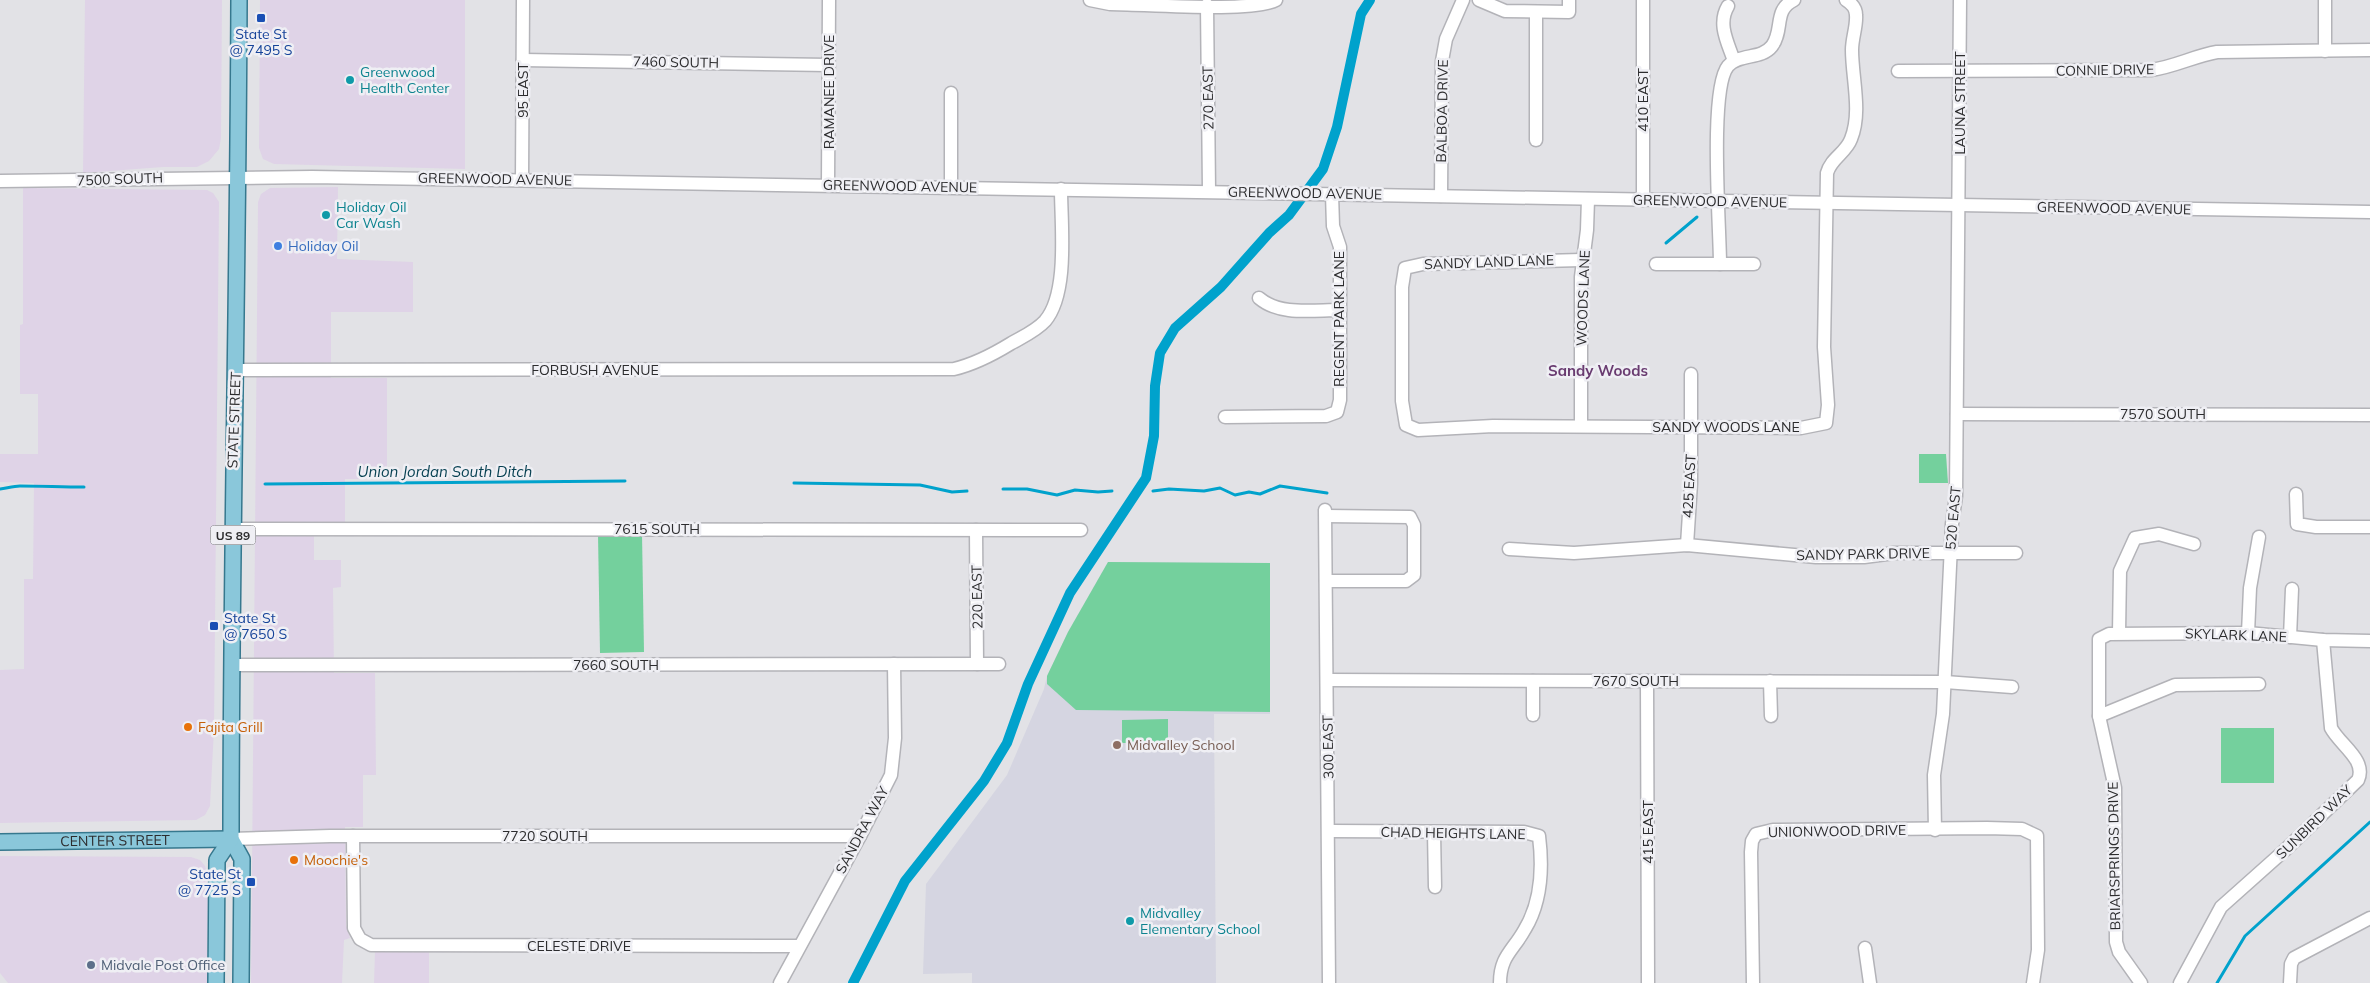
<svg xmlns="http://www.w3.org/2000/svg" width="2370" height="983" font-family="Mulish,sans-serif">
  <style>
    .commercial { fill: #dfd3e7 }
    .built { fill: #d5d5e1 }
    .green { fill: #74d09d }
    .lines { fill: none; stroke-linecap: round; stroke-linejoin: round }
    .stream { stroke: #00a2cc; stroke-width: 3 }
    .canal { stroke: #00a2cc; stroke-width: 10 }
    .minor-casing { stroke: #b3b3b8; stroke-width: 15 }
    .major-casing { stroke: #36788e; stroke-width: 18 }
    .minor { stroke: #fff; stroke-width: 12 }
    .major { stroke: #8ac7da; stroke-width: 15 }
    .transit-dot { fill: #1a4fb4; stroke: #efeff4; stroke-width: 2 }
    .culture-dot { fill: #0f9aa8; stroke: #efeff4; stroke-width: 2 }
    .shop-dot { fill: #3f7fe0; stroke: #efeff4; stroke-width: 2 }
    .food-dot { fill: #e8710a; stroke: #efeff4; stroke-width: 2 }
    .education-dot { fill: #8d6e63; stroke: #efeff4; stroke-width: 2 }
    .service-dot { fill: #5c6f8a; stroke: #efeff4; stroke-width: 2 }
    .labels { text-anchor: middle; dominant-baseline: central; stroke-width: 5; stroke-linejoin: round; paint-order: stroke }
    .shield { fill: #efeff4; stroke: #666669; stroke-width: 1 }
    .shield-label { font-size: 12px; font-weight: bold; fill: #2c2c2e }
    .transit-label { font-size: 14px; fill: #164399; stroke: #efeff4 }
    .street-label { font-size: 14px; fill: #2c2c2e; stroke: #efeff4 }
    .culture-label { font-size: 14px; fill: #0d838f; stroke: #efeff4; text-anchor: start }
    .shop-label { font-size: 14px; fill: #366cbe; stroke: #efeff4; text-anchor: start }
    .food-label { font-size: 14px; fill: #c56008; stroke: #efeff4; text-anchor: start }
    .education-label { font-size: 14px; fill: #785e54; stroke: #efeff4; text-anchor: start }
    .service-label { font-size: 14px; fill: #4e5e75; stroke: #efeff4; text-anchor: start }
    .neighbourhood-label { font-size: 15px; font-weight: bold; fill: #693b70; stroke: #efeff4 }
    .water-label { font-size: 15px; font-style: italic; fill: #053f50; stroke: #efeff4 }
  </style>
  <rect width="100%" height="100%" fill="#e2e2e6"/>
  <g class="commercial">
    <polygon points="85,0 222,0 221,138 219,149 209,161 197,167 163,167 83,173"/>
    <polygon points="260,0 465,0 465,169 274,164 263,159 259,148"/>
    <polygon points="338,187 337,259 413,262 413,312 331,312 331,378 387,378 387,479 345,479 345,524 314,524 314,560 341,560 341,587 333,588 334,673 375,673 376,775 363,775 363,827 345,827 346,925 350,938 344,940 342,983 251,983 258,202 261,194 270,188"/>
    <polygon points="23,188 207,190 213,193 219,202 214,729 210,806 205,815 196,820 0,823 0,670 24,669 24,579 33,579 34,483 0,482 0,454 38,454 38,394 20,394 20,325 23,324"/>
    <polygon points="0,856 191,857 200,860 205,866 208,876 207,983 8,983 0,973"/>
    <polygon points="375,952 429,952 429,983 374,983"/>
  </g>
  <polygon class="built" points="1108,562 1270,563 1270,714 1214,714 1216,983 972,983 972,973 923,974 926,884 1007,775 1044,689 1047,676 1068,632"/>
  <g class="green">
    <polygon points="1919,454 1946,454 1948,483 1919,483"/>
    <polygon points="598,534 642,534 644,652 600,653"/>
    <polygon points="1108,562 1270,563 1270,712 1076,710 1047,684 1047,676 1068,632"/>
    <polygon points="1168,719 1168,743 1122,743 1122,720"/>
    <rect x="2221" y="728" width="53" height="55"/>
  </g>
  <g class="lines">
    <g class="stream">
      <polyline points="1666,243 1697,217"/>
      <polyline points="794,483 920,485 952,492 967,491"/>
      <polyline points="265,484 625,481"/>
      <path d="M0,489C7,488 14,486 20,486C42,486 62,487 84,487"/>
      <polyline points="1003,489 1027,489 1057,495 1075,490 1098,492 1112,491"/>
      <polyline points="1153,491 1169,489 1204,491 1220,488 1235,495 1249,492 1260,494 1280,486 1327,493"/>
      <polyline points="2217,983 2245,936 2370,822"/>
    </g>
    <polyline class="canal" points="853,983 905,881 984,781 1007,743 1028,684 1070,593 1146,478 1154,436 1155,386 1160,353 1175,328 1221,287 1269,233 1289,215 1323,169 1337,127 1361,14 1370,0"/>
    <defs>
      <g id="minor">
        <path d="M1090,0L1110,4C1143,4 1253,13 1276,0"/>
        <polyline points="1479,0 1505,11 1569,12 1569,0"/>
        <polyline points="1643,0 1643,200"/>
        <polyline points="2325,0 2325,51"/>
        <polyline points="1207,5 1209,191"/>
        <path d="M1728,6C1717,24 1728,43 1734,61"/>
        <polyline points="523,60 829,65"/>
        <path d="M1898,71L2151,70C2174,67 2194,56 2217,52L2370,50"/>
        <polyline points="1536,140 1536,12"/>
        <polyline points="522,180 523,0"/>
        <polyline points="0,181 312,177 2370,212"/>
        <polyline points="828,185 829,0"/>
        <polyline points="951,187 951,93"/>
        <polyline points="1441,196 1442,61 1446,39 1463,0"/>
        <path d="M1581,260L1423,264L1405,268L1402,287V401L1406,425L1418,430L1493,426L1801,428L1826,423L1828,405L1824,347L1827,173C1831,158 1846,153 1851,139C1862,112 1852,78 1852,50C1852,38 1857,26 1856,15C1856,8 1851,3 1846,0"/>
        <polyline points="1656,264 1754,264"/>
        <path d="M1720,264C1720,228 1709,89 1728,66C1740,53 1761,60 1772,46C1784,30 1773,10 1794,0"/>
        <path d="M1259,298C1280,316 1313,310 1340,310"/>
        <path d="M236,370L954,369C975,364 992,355 1010,344C1022,337 1036,331 1045,321C1069,293 1061,225 1061,189"/>
        <polyline points="1957,414 2370,415"/>
        <polyline points="1225,417 1326,416 1337,412 1340,400 1340,247 1333,226 1332,194"/>
        <polyline points="1581,426 1581,277 1587,230 1588,199"/>
        <polyline points="2296,494 2297,524 2316,527 2370,527"/>
        <polyline points="1325,510 1329,983"/>
        <polyline points="1326,516 1410,517 1414,525 1414,575 1406,581 1326,581"/>
        <polyline points="233,529 1081,530"/>
        <polyline points="976,530 977,664"/>
        <polyline points="1687,545 1691,483 1691,374"/>
        <polyline points="1509,549 1574,553 1687,545 1816,557 1864,557 1894,553 2016,553"/>
        <polyline points="2119,633 2120,571 2135,538 2159,534 2194,544"/>
        <polyline points="2248,633 2250,588 2259,537"/>
        <polyline points="2290,637 2292,589"/>
        <polyline points="233,665 999,664"/>
        <polyline points="1327,680 1945,682 2012,687"/>
        <polyline points="1533,681 1533,715"/>
        <polyline points="1647,681 1648,983"/>
        <polyline points="1770,681 1771,716"/>
        <polyline points="2099,716 2175,685 2259,684"/>
        <polyline points="1935,830 1934,775 1943,714 1952,524 1956,496 1960,0"/>
        <path d="M1330,831L1524,832L1539,836C1543,868 1542,901 1525,929C1513,951 1500,956 1500,983"/>
        <polyline points="1434,832 1435,887"/>
        <polyline points="353,836 354,928 360,939 371,945 799,946"/>
        <polyline points="231,839 330,836 860,836"/>
        <polyline points="1865,948 1870,983"/>
        <polyline points="780,983 860,836 891,775 895,738 894,664"/>
        <polyline points="1753,983 1751,852 1752,841 1756,834 1773,830 1987,828 2022,829 2037,836 2038,950 2033,983"/>
        <polyline points="2141,983 2119,952 2116,942 2115,788 2099,716 2099,639 2109,634 2248,633 2323,640 2370,641"/>
        <path d="M2180,983L2221,907L2285,850L2358,780C2367,760 2340,745 2331,728L2323,640"/>
        <polyline points="2290,983 2291,964 2294,958 2370,918"/>
      </g>
      <g id="major">
        <path d="M239,0C238,280 231,559 231,839L242,859L241,983"/>
        <path id="s1" d="M0,842L231,839"/>
        <polyline points="216,983 217,860 231,839"/>
      </g>
    </defs>
    <use href="#minor" class="minor-casing"/>
    <use href="#major" class="major-casing"/>
    <use href="#minor" class="minor"/>
    <use href="#major" class="major"/>
  </g>
  <g class="transit-dot">
    <rect x="256" y="13" width="10" height="10" rx="2.5"/>
    <rect x="209" y="621" width="10" height="10" rx="2.5"/>
    <rect x="246" y="877" width="10" height="10" rx="2.5"/>
  </g>
  <g class="culture-dot">
    <circle cx="350" cy="80" r="5"/>
    <circle cx="326" cy="215" r="5"/>
    <circle cx="1130" cy="921" r="5"/>
  </g>
  <circle class="shop-dot" cx="278" cy="246" r="5"/>
  <g class="food-dot">
    <circle cx="188" cy="727" r="5"/>
    <circle cx="294" cy="860" r="5"/>
  </g>
  <circle class="education-dot" cx="1117" cy="745" r="5"/>
  <circle class="service-dot" cx="91" cy="965" r="5"/>
  <g class="labels">
    <rect class="shield" x="210.5" y="525.5" width="45" height="19" rx="4"/>
    <g class="shield-label">
      <text x="233" y="535">US 89</text>
    </g>
    <g class="transit-label">
      <text x="261" y="34">State St<tspan x="261" dy="16">@ 7495 S</tspan></text>
      <text x="224" y="618" text-anchor="start">State St<tspan x="224" dy="16">@ 7650 S</tspan></text>
      <text x="241" y="874" text-anchor="end">State St<tspan x="241" dy="16">@ 7725 S</tspan></text>
    </g>
    <g class="street-label">
      <text transform="translate(676 62) rotate(1)">7460 SOUTH</text>
      <text transform="translate(2105 70) rotate(-1)">CONNIE DRIVE</text>
      <text transform="translate(523 90) rotate(-90)">95 EAST</text>
      <text transform="translate(829 92) rotate(-90)">RAMANEE DRIVE</text>
      <text transform="translate(1208 98) rotate(-91)">270 EAST</text>
      <text transform="translate(1643 100) rotate(-90)">410 EAST</text>
      <text transform="translate(1960 103) rotate(-90)">LAUNA STREET</text>
      <text transform="translate(1442 111) rotate(-89)">BALBOA DRIVE</text>
      <text transform="translate(120 179) rotate(-2)">7500 SOUTH</text>
      <text transform="translate(495 179) rotate(1)">GREENWOOD AVENUE</text>
      <text transform="translate(900 186) rotate(1)">GREENWOOD AVENUE</text>
      <text transform="translate(1305 193) rotate(1)">GREENWOOD AVENUE</text>
      <text transform="translate(1710 201) rotate(1)">GREENWOOD AVENUE</text>
      <text transform="translate(2114 208) rotate(1)">GREENWOOD AVENUE</text>
      <text transform="translate(1489 262) rotate(-2)">SANDY LAND LANE</text>
      <text transform="translate(1583 298) rotate(-88)">WOODS LANE</text>
      <text transform="translate(1339 319) rotate(-90)">REGENT PARK LANE</text>
      <text x="595" y="370">FORBUSH AVENUE</text>
      <text x="2163" y="414">7570 SOUTH</text>
      <text transform="translate(234 420) rotate(-88)">STATE STREET</text>
      <text x="1726" y="427">SANDY WOODS LANE</text>
      <text transform="translate(1689 486) rotate(-87)">425 EAST</text>
      <text transform="translate(1953 518) rotate(-85)">520 EAST</text>
      <text x="657" y="529">7615 SOUTH</text>
      <text transform="translate(1863 554) rotate(-1)">SANDY PARK DRIVE</text>
      <text transform="translate(977 597) rotate(-91)">220 EAST</text>
      <text transform="translate(2236 635) rotate(2)">SKYLARK LANE</text>
      <text x="616" y="665">7660 SOUTH</text>
      <text x="1636" y="681">7670 SOUTH</text>
      <text transform="translate(1328 747) rotate(-91)">300 EAST</text>
      <text transform="translate(2314 822) rotate(-44)">SUNBIRD WAY</text>
      <text transform="translate(862 830) rotate(-62)">SANDRA WAY</text>
      <text transform="translate(1837 831) rotate(-1)">UNIONWOOD DRIVE</text>
      <text transform="translate(1648 832) rotate(-90)">415 EAST</text>
      <text transform="translate(1453 833) rotate(1)">CHAD HEIGHTS LANE</text>
      <text x="545" y="836">7720 SOUTH</text>
      <text stroke="none"><textPath href="#s1" startOffset="115">CENTER STREET</textPath></text>
      <text transform="translate(2114 856) rotate(-91)">BRIARSPRINGS DRIVE</text>
      <text x="579" y="946">CELESTE DRIVE</text>
    </g>
    <g class="culture-label">
      <text x="360" y="72">Greenwood<tspan x="360" dy="16">Health Center</tspan></text>
      <text x="336" y="207">Holiday Oil<tspan x="336" dy="16">Car Wash</tspan></text>
      <text x="1140" y="913">Midvalley<tspan x="1140" dy="16">Elementary School</tspan></text>
    </g>
    <g class="shop-label">
      <text x="288" y="246">Holiday Oil</text>
    </g>
    <g class="food-label">
      <text x="198" y="727">Fajita Grill</text>
      <text x="304" y="860">Moochie's</text>
    </g>
    <g class="education-label">
      <text x="1127" y="745">Midvalley School</text>
    </g>
    <g class="service-label">
      <text x="101" y="965">Midvale Post Office</text>
    </g>
    <g class="neighbourhood-label">
      <text x="1598" y="370">Sandy Woods</text>
    </g>
    <g class="water-label">
      <text x="445" y="471">Union Jordan South Ditch</text>
    </g>
  </g>
</svg>
